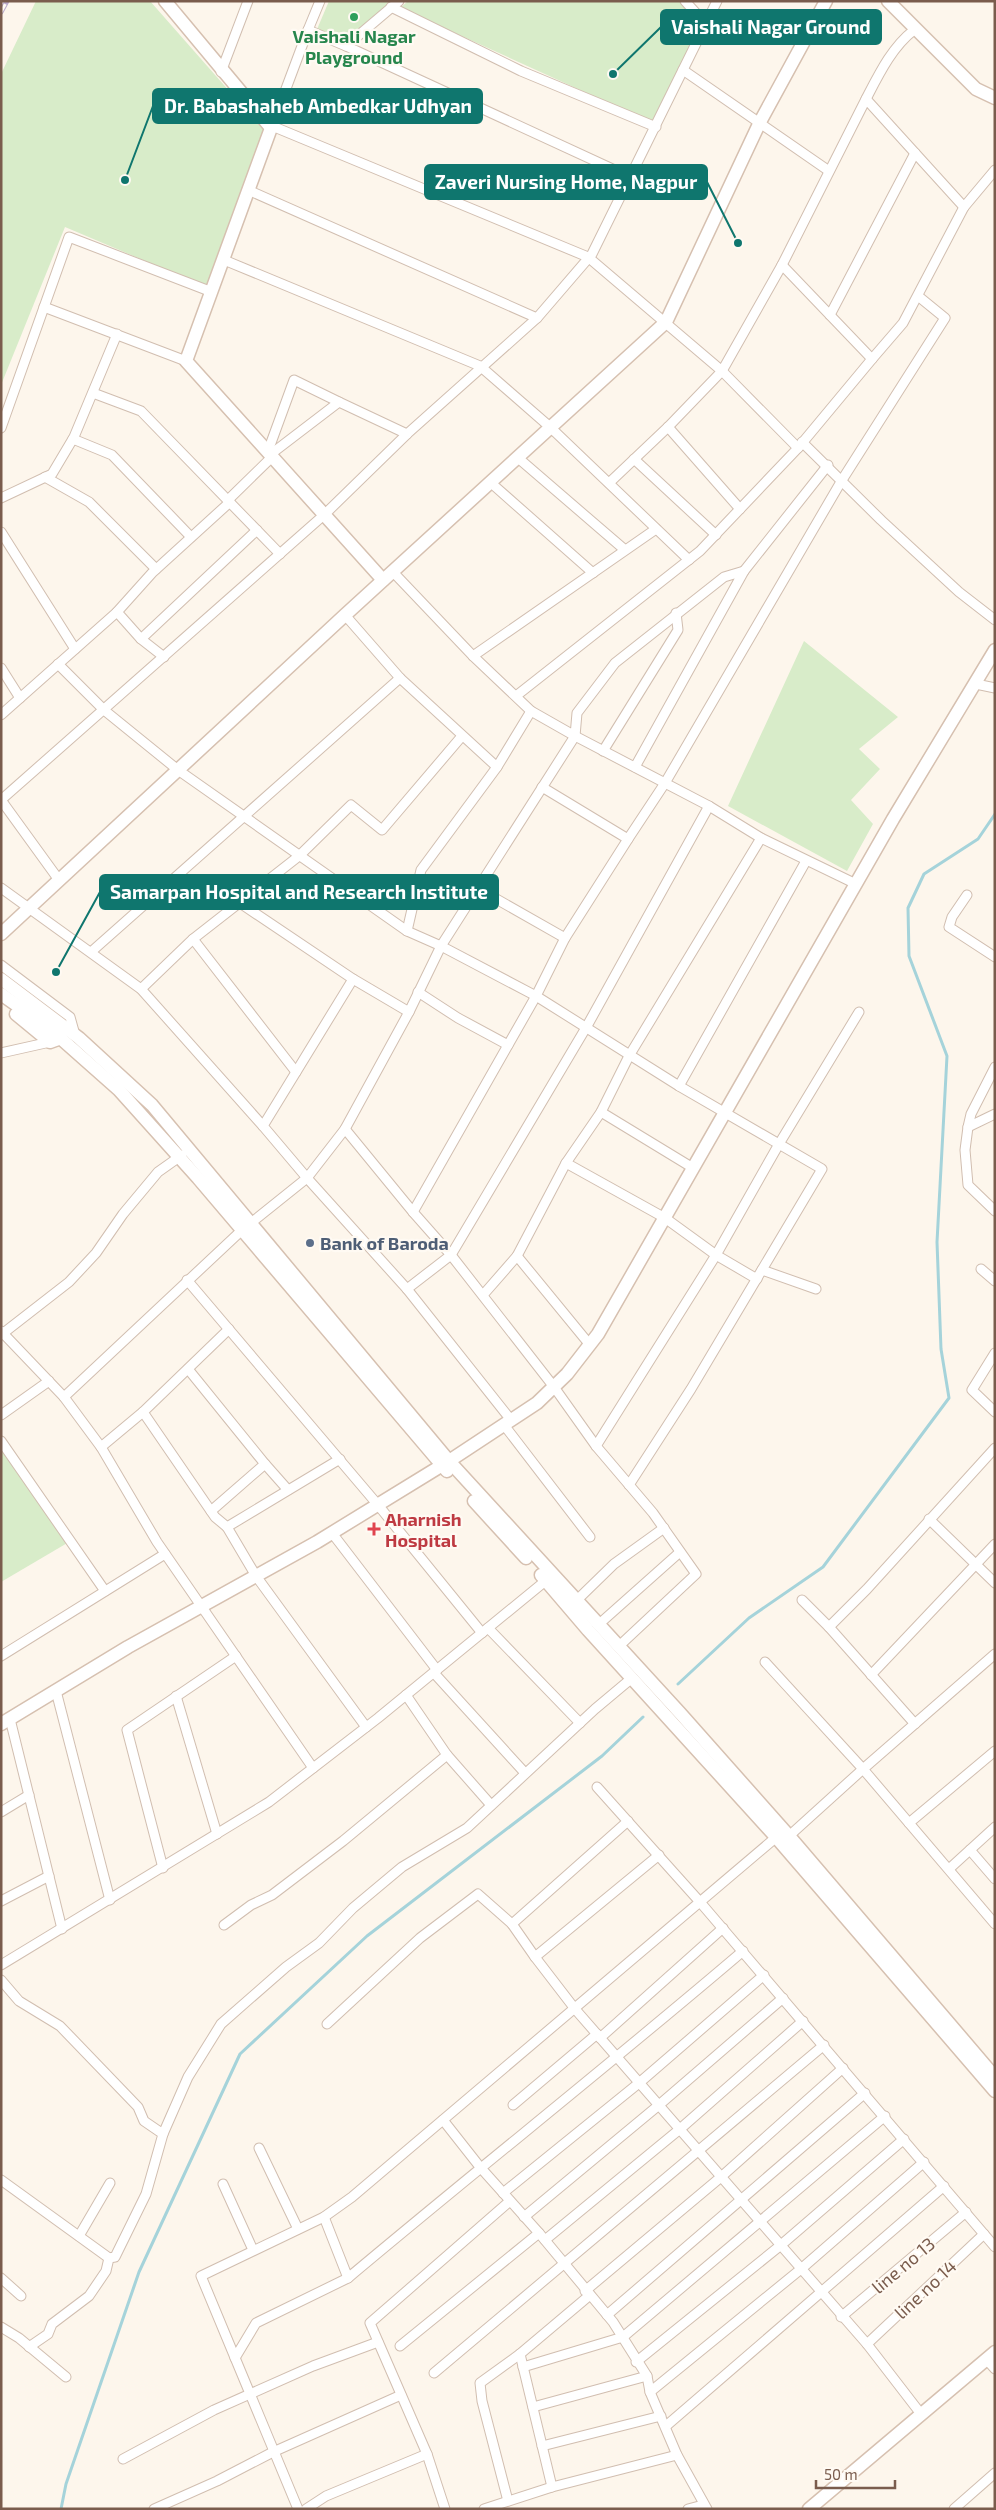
<svg xmlns="http://www.w3.org/2000/svg" width="996" height="2510" font-family="'Exo 2',sans-serif">
  <style>
    .green { fill: #d8ecc9 }
    .lines { fill: none; stroke-linecap: round; stroke-linejoin: round }
    .stream { stroke: #a5d3da; stroke-width: 3 }
    .street-casing { stroke: #d1beb0; stroke-width: 11 }
    .secondary-casing { stroke: #d6c0b0; stroke-width: 15 }
    .street { stroke: #fff; stroke-width: 9 }
    .secondary { stroke: #fff; stroke-width: 12 }
    .rail-casing { stroke: #b9a8c9; stroke-width: 5 }
    .rail { stroke: #fffaf3; stroke-width: 3; stroke-dasharray: 9; stroke-linecap: butt }
    .leisure-dot { fill: #2e9e5b; stroke: #fffaf3; stroke-width: 2 }
    .service-dot { fill: #5c6f8a; stroke: #fffaf3; stroke-width: 2 }
    .health-dot { fill: #e0444e; stroke: #fffaf3; stroke-width: 2 }
    .labels { text-anchor: middle; dominant-baseline: central; stroke-width: 4.5; stroke-linejoin: round; paint-order: stroke }
    .leisure-label { font-size: 18px; font-weight: bold; fill: #27864d; stroke: #fffaf3 }
    .service-label { font-size: 18px; font-weight: bold; fill: #4e5e75; stroke: #fffaf3; text-anchor: start }
    .health-label { font-size: 18px; font-weight: bold; fill: #be3a42; stroke: #fffaf3; text-anchor: start }
    .street-label { font-size: 18px; fill: #7a5c4d; stroke: #fffaf3 }
    .leader { fill: none; stroke: #0f766e; stroke-width: 2 }
    .callout-dot { fill: #0f766e; stroke: #fffaf3; stroke-width: 2 }
    .callout { fill: #0f766e; stroke: #0f766e; stroke-width: 2 }
    .callout-label { font-size: 19px; text-anchor: middle; font-weight: bold; fill: #fff }
  </style>
  <rect width="100%" height="100%" fill="#fdf6ec"/>
  <g class="green">
    <polygon points="36,1 150,1 267,134 209,288 65,227 1,385 1,74"/>
    <polygon points="329,1 403,1 356,45 315,34"/>
    <polygon points="408,1 683,1 704,25 655,124 400,8"/>
    <polygon points="804,641 898,717 859,749 880,769 851,800 873,824 847,871 728,806"/>
    <polygon points="1,1441 69,1542 1,1582"/>
  </g>
  <g class="lines">
    <g class="stream">
      <polyline points="678,1684 749,1618 823,1567 949,1398 941,1349 937,1242 947,1056 909,956 908,908 924,874 978,839 995,814"/>
      <polyline points="61,2509 66,2484 139,2272 240,2054 367,1936 602,1756 643,1717"/>
    </g>
    <defs>
      <g id="street">
        <polyline points="685,1 706,24"/>
        <polyline points="391,7 521,71 656,127"/>
        <polyline points="308,30 320,1"/>
        <polyline points="346,46 630,177"/>
        <polyline points="683,70 829,171"/>
        <polyline points="221,72 248,1"/>
        <path d="M866,99C879,74 892,47 914,30"/>
        <polyline points="272,126 308,30 346,46 399,1"/>
        <polyline points="271,128 272,126 588,257 722,371 798,448 700,551 516,696"/>
        <polyline points="248,190 537,318"/>
        <polyline points="224,260 480,366 550,427 689,560"/>
        <polyline points="782,265 866,99 964,207 995,170"/>
        <polyline points="44,307 186,361"/>
        <polyline points="830,315 915,153"/>
        <polyline points="872,359 903,323 964,207"/>
        <polyline points="93,393 141,411 280,554"/>
        <polyline points="668,427 740,509"/>
        <polyline points="1,428 69,237 212,292"/>
        <polyline points="73,439 112,455 191,537"/>
        <polyline points="802,442 881,520 959,592 995,620"/>
        <polyline points="268,451 294,380 339,402"/>
        <polyline points="271,454 339,402 407,434"/>
        <polyline points="517,457 625,550"/>
        <polyline points="634,459 716,535"/>
        <polyline points="45,477 89,502 156,569"/>
        <polyline points="490,482 593,573"/>
        <polyline points="609,483 668,427 722,371 782,265 872,359 798,448"/>
        <polyline points="1,498 52,474 74,437 117,334"/>
        <polyline points="228,500 273,456"/>
        <polyline points="1,532 75,649"/>
        <polyline points="744,571 828,465"/>
        <polyline points="393,572 473,656 531,711 575,736 577,713 615,663 724,577 744,571 635,767"/>
        <polyline points="345,615 400,678 497,767 421,870 407,931"/>
        <polyline points="141,639 257,530"/>
        <polyline points="473,656 656,529"/>
        <polyline points="164,657 141,639 117,612 152,573 230,502"/>
        <polyline points="1,668 20,698"/>
        <polyline points="976,684 995,688"/>
        <polyline points="1,715 117,612"/>
        <polyline points="603,751 678,630 676,613"/>
        <polyline points="497,767 531,711"/>
        <polyline points="1,800 325,514 407,434 537,318 592,254 717,1"/>
        <polyline points="1,800 59,880"/>
        <polyline points="628,839 665,783 842,480 945,318 918,296"/>
        <polyline points="1,888 141,989 263,1126"/>
        <polyline points="477,888 565,938"/>
        <polyline points="967,895 952,917 949,927 995,957"/>
        <polyline points="240,903 353,979 409,1012"/>
        <polyline points="193,939 296,1072"/>
        <polyline points="91,952 400,678"/>
        <polyline points="1,965 70,1017 75,1035"/>
        <polyline points="353,979 263,1126 307,1178 407,1289 451,1255 554,1387 596,1446 653,1513 696,1574 618,1647"/>
        <polyline points="141,989 193,939 299,856 351,805 382,830 462,736"/>
        <polyline points="418,992 458,1018 508,1045"/>
        <polyline points="1,1053 50,1042"/>
        <polyline points="995,1067 971,1114 968,1127 965,1150 968,1185 995,1211"/>
        <polyline points="679,1086 806,861"/>
        <polyline points="601,1112 693,1168"/>
        <polyline points="968,1127 995,1114"/>
        <polyline points="345,1129 413,1212 451,1255 587,1026 709,806"/>
        <polyline points="413,1212 536,996 565,938 628,839 542,787"/>
        <polyline points="517,1256 566,1163"/>
        <polyline points="981,1269 995,1281"/>
        <polyline points="762,1270 816,1289"/>
        <polyline points="757,1279 716,1255 665,1218 566,1163 601,1112 629,1056 761,838"/>
        <polyline points="187,1280 378,1505 482,1633"/>
        <polyline points="407,1289 511,1420"/>
        <polyline points="483,1295 517,1256 590,1345"/>
        <polyline points="1,1331 64,1397 241,1231 307,1178 345,1129 409,1012 441,946 407,931 178,770 104,710 58,664"/>
        <polyline points="1,1335 69,1282 96,1253 123,1214 158,1172 182,1155"/>
        <polyline points="995,1353 972,1390 995,1412"/>
        <polyline points="188,1369 265,1464 211,1511"/>
        <polyline points="64,1397 101,1447 157,1542 313,1768"/>
        <polyline points="143,1412 215,1517 227,1527"/>
        <polyline points="1,1415 49,1381"/>
        <polyline points="504,1425 590,1537"/>
        <polyline points="1,1441 105,1591"/>
        <polyline points="596,1446 716,1255 779,1144 859,1012"/>
        <polyline points="101,1447 143,1412 229,1329"/>
        <polyline points="340,1459 227,1527 256,1576 366,1727"/>
        <polyline points="265,1464 288,1490"/>
        <polyline points="629,1485 691,1389 822,1169 679,1086 536,996 441,946 575,736 709,806 761,838 856,884"/>
        <polyline points="929,1519 995,1583"/>
        <polyline points="332,1533 437,1670"/>
        <polyline points="802,1600 829,1627"/>
        <polyline points="576,1601 614,1564 664,1528"/>
        <polyline points="598,1625 680,1552"/>
        <polyline points="488,1628 580,1723"/>
        <polyline points="1,1656 165,1554"/>
        <polyline points="765,1662 863,1769 995,1654"/>
        <polyline points="434,1673 525,1773"/>
        <polyline points="871,1675 995,1544"/>
        <polyline points="56,1691 110,1900"/>
        <polyline points="176,1696 217,1834"/>
        <polyline points="10,1719 62,1929"/>
        <polyline points="915,1724 829,1627 867,1589 995,1448"/>
        <polyline points="447,1755 491,1805"/>
        <polyline points="597,1787 700,1902 995,2247"/>
        <polyline points="1,1812 29,1795"/>
        <polyline points="909,1823 995,1751"/>
        <polyline points="789,1836 863,1769 995,1924"/>
        <polyline points="970,1850 995,1879"/>
        <polyline points="659,1855 535,1957 575,2009 867,2344 921,2414"/>
        <polyline points="163,1868 127,1730 236,1656"/>
        <polyline points="949,1869 995,1827"/>
        <polyline points="1,1901 49,1876"/>
        <polyline points="512,1924 628,1821"/>
        <polyline points="224,1925 251,1905 272,1895 343,1841 447,1755 406,1695"/>
        <polyline points="1,1965 269,1802 378,1718 549,1578"/>
        <polyline points="1,1980 19,2001 60,2026 138,2107 144,2121 163,2134 146,2194 115,2257 109,2258 1,2180"/>
        <polyline points="327,2024 420,1938 478,1894 512,1924 535,1957"/>
        <polyline points="600,2038 723,1928"/>
        <polyline points="513,2105 597,2034"/>
        <polyline points="443,2120 480,2167 539,2233 613,2322 647,2376 650,2392 677,2455 707,2509"/>
        <polyline points="163,2134 188,2077 221,2024 286,1967 319,1943 353,1908 402,1867 467,1828 595,1709 632,1678"/>
        <polyline points="259,2148 298,2229"/>
        <polyline points="223,2184 253,2250"/>
        <polyline points="503,2193 639,2083 764,1975"/>
        <path d="M324,2217L348,2278C479,2168 613,2062 743,1951"/>
        <polyline points="524,2217 659,2105 783,1998"/>
        <polyline points="79,2236 110,2183"/>
        <polyline points="545,2240 680,2129 803,2021"/>
        <polyline points="1,2278 21,2296"/>
        <polyline points="585,2291 721,2177 843,2068"/>
        <polyline points="607,2315 865,2093"/>
        <polyline points="841,2317 966,2212"/>
        <polyline points="1,2327 19,2338 66,2377"/>
        <polyline points="867,2344 984,2234"/>
        <polyline points="400,2346 539,2233"/>
        <polyline points="29,2347 48,2334 52,2324 89,2296 106,2271 109,2258"/>
        <polyline points="235,2358 256,2323 348,2278"/>
        <polyline points="986,2359 995,2369"/>
        <polyline points="636,2362 781,2245 904,2139"/>
        <polyline points="523,2367 623,2337 885,2116"/>
        <polyline points="434,2373 824,2045"/>
        <polyline points="650,2392 801,2269 924,2162"/>
        <polyline points="533,2407 647,2376"/>
        <polyline points="666,2426 944,2186"/>
        <polyline points="542,2446 661,2416"/>
        <polyline points="123,2459 214,2410 313,2366 378,2342"/>
        <polyline points="552,2487 520,2354 590,2295"/>
        <polyline points="508,2501 482,2401 480,2383 520,2354"/>
        <polyline points="154,2509 217,2481 273,2452 401,2395"/>
        <polyline points="298,2509 201,2276 324,2217 352,2197 780,1834"/>
        <polyline points="306,2509 326,2496 427,2454"/>
        <polyline points="445,2509 427,2454 370,2323 510,2201"/>
        <polyline points="484,2509 552,2487 677,2455"/>
        <polyline points="688,2509 703,2505"/>
        <polyline points="954,2509 995,2473"/>
      </g>
      <g id="secondary">
        <polyline points="165,1 271,128 186,361 383,580"/>
        <polyline points="888,1 976,89 995,98"/>
        <polyline points="1,934 345,615 666,322 760,122 826,1"/>
        <polyline points="1,979 79,1038 152,1105 449,1461 680,1713 789,1836 995,2077"/>
        <polyline points="1,994 49,1028 119,1090 198,1178 447,1471"/>
        <polyline points="16,1014 50,1042 61,1038"/>
        <polyline points="474,1501 526,1558"/>
        <polyline points="541,1575 588,1630 776,1837 995,2091"/>
        <polyline points="1,1724 128,1647 317,1542 449,1461 537,1403 567,1374 598,1334 893,819 995,650"/>
        <polyline points="809,2509 995,2352"/>
      </g>
    </defs>
    <use href="#street" class="street-casing"/>
    <use href="#secondary" class="secondary-casing"/>
    <use href="#street" class="street"/>
    <use href="#secondary" class="secondary"/>
    <defs>
      <polyline id="rail" points="1,12 7,1"/>
    </defs>
    <use href="#rail" class="rail-casing"/>
    <use href="#rail" class="rail"/>
  </g>
  <circle class="leisure-dot" cx="354" cy="17" r="5"/>
  <circle class="service-dot" cx="310" cy="1243" r="5"/>
  <path class="health-dot" d="M371.5 1521.5h5v5h5v5h-5v5h-5v-5h-5v-5h5z"/>
  <g class="labels">
    <g class="leisure-label">
      <text x="354" y="36">Vaishali Nagar<tspan x="354" dy="21">Playground</tspan></text>
    </g>
    <g class="service-label">
      <text x="320" y="1243">Bank of Baroda</text>
    </g>
    <g class="health-label">
      <text x="385" y="1519">Aharnish<tspan x="385" dy="21">Hospital</tspan></text>
    </g>
    <g class="street-label">
      <text transform="translate(903 2265) rotate(-40)">line no 13</text>
      <text transform="translate(925 2289) rotate(-43)">line no 14</text>
    </g>
  </g>
  <path class="leader" d="M613 74L661 27M125 180L153 106M738 243L707 182M56 972L100 892"/>
  <g class="callout-dot">
    <circle cx="613" cy="74" r="5"/>
    <circle cx="125" cy="180" r="5"/>
    <circle cx="738" cy="243" r="5"/>
    <circle cx="56" cy="972" r="5"/>
  </g>
  <g class="callout">
    <rect x="661" y="10" width="220" height="34" rx="5"/>
    <rect x="153" y="89" width="329" height="34" rx="5"/>
    <rect x="425" y="165" width="282" height="34" rx="5"/>
    <rect x="100" y="875" width="398" height="34" rx="5"/>
  </g>
  <g class="callout-label">
    <text x="771" y="34">Vaishali Nagar Ground</text>
    <text x="318" y="113">Dr. Babashaheb Ambedkar Udhyan</text>
    <text x="566" y="189">Zaveri Nursing Home, Nagpur</text>
    <text x="299" y="899">Samarpan Hospital and Research Institute</text>
  </g>
  <rect width="996" height="2510" fill="none" stroke="#7a5c4d" stroke-width="5"/>
  <path d="M816 2480v8h79v-8" fill="none" stroke="#7a5c4d" stroke-width="2.5"/>
  <text x="824" y="2480" font-size="15" fill="#7a5c4d" stroke="#fffaf3" stroke-width="4" paint-order="stroke">50 m</text>
</svg>
